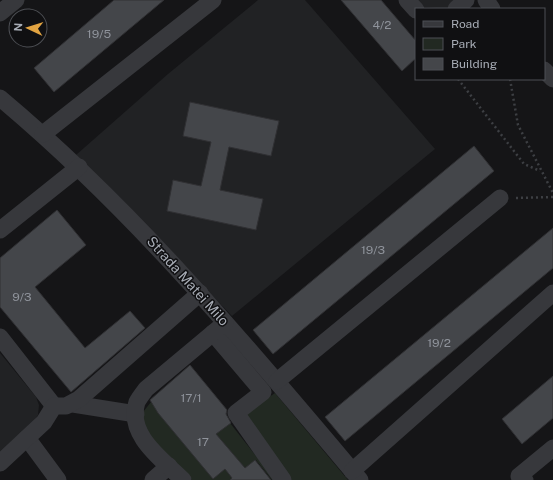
<svg xmlns="http://www.w3.org/2000/svg" width="553" height="480" font-family="'Public Sans',sans-serif">
  <style>
    .built { fill: #212224 }
    .green { fill: #222922 }
    .building { fill: #44464a; stroke: #303033 }
    .lines { fill: none; stroke-linecap: round; stroke-linejoin: round }
    .path { stroke: #3d3f43; stroke-width: 2.5; stroke-dasharray: 2 3; stroke-linecap: butt }
    .minor { stroke: #37383c; stroke-width: 17 }
    .labels { text-anchor: middle; dominant-baseline: central; stroke-width: 3; stroke-linejoin: round; paint-order: stroke }
    .number-label { font-size: 12px; fill: #8f939b }
    .street-label { font-size: 14px; fill: #a8adb6; stroke: #101012 }
  </style>
  <rect width="100%" height="100%" fill="#151517"/>
  <g class="built">
    <polygon points="258,0 305,0 435,149 232,316 76,155 168,74"/>
    <polygon points="418,0 457,0 447,9 424,7"/>
    <polygon points="0,353 36,397 39,405 38,415 0,470"/>
  </g>
  <g class="green">
    <polygon points="275,393 348,480 289,480 242,416"/>
    <polygon points="151,402 213,479 225,469 233,480 192,480 140,427 143,412"/>
    <polygon points="230,423 275,480 272,480 256,460 245,468 210,427"/>
  </g>
  <g class="building">
    <polygon points="114,0 164,0 54,92 34,68"/>
    <polygon points="341,0 381,0 416,41 416,58 402,71"/>
    <polygon points="190,102 279,121 271,156 229,147 220,190 263,199 256,230 167,211 173,180 201,186 211,142 183,136"/>
    <polygon points="474,146 494,171 273,354 253,330"/>
    <polygon points="57,210 86,245 35,287 85,348 130,311 145,328 71,392 0,307 0,258"/>
    <polygon points="553,228 553,268 345,441 325,417"/>
    <polygon points="190,365 227,410 226,414 231,423 216,434 245,468 255,460 271,480 230,480 232,478 225,469 213,479 158,413 150,400"/>
    <polygon points="553,376 553,418 522,444 502,419"/>
  </g>
  <g class="lines">
    <g class="path">
      <polyline points="458,79 524,164 540,171"/>
      <polyline points="510,79 518,125 553,193"/>
      <polyline points="516,198 553,197"/>
    </g>
    <g class="minor">
      <polyline points="407,0 416,10"/>
      <polyline points="486,0 492,9"/>
      <polyline points="456,9 466,0"/>
      <polyline points="0,13 16,0"/>
      <polyline points="544,70 553,79"/>
      <path d="M0,98C135,211 247,346 360,480"/>
      <polyline points="43,134 213,0"/>
      <polyline points="0,230 79,167"/>
      <polyline points="213,333 263,392 236,413 283,480"/>
      <polyline points="0,337 54,406"/>
      <polyline points="277,381 500,198"/>
      <polyline points="73,404 136,414"/>
      <polyline points="27,438 58,480"/>
      <polyline points="0,463 44,422 54,406 66,406 79,399 200,293"/>
      <polyline points="352,471 553,293"/>
      <polyline points="153,480 169,466"/>
      <path d="M183,480C163,460 126,435 137,402C139,398 143,393 146,389L225,323"/>
      <polyline points="525,480 519,476 553,448"/>
    </g>
  </g>
  <g class="labels">
    <g class="number-label">
      <text x="382" y="25">4/2</text>
      <text x="99" y="34">19/5</text>
      <text x="373" y="250">19/3</text>
      <text x="22" y="297">9/3</text>
      <text x="439" y="343">19/2</text>
      <text x="191" y="398">17/1</text>
      <text x="203" y="442">17</text>
    </g>
    <g class="street-label">
      <text transform="translate(188 281) rotate(48)">Strada Matei Milo</text>
    </g>
  </g>
  <rect x="415" y="8" width="130" height="72" fill="#101012" stroke="#4d4f54"/>
  <rect x="423" y="21" width="20" height="6" fill="#37383c" stroke="#4d4f54"/>
  <text x="451" y="28" font-size="12" fill="#a8adb6">Road</text>
  <rect x="423" y="38" width="20" height="12" fill="#222922" stroke="#4d4f54"/>
  <text x="451" y="48" font-size="12" fill="#a8adb6">Park</text>
  <rect x="423" y="58" width="20" height="12" fill="#44464a" stroke="#4d4f54"/>
  <text x="451" y="68" font-size="12" fill="#a8adb6">Building</text>
  <g transform="translate(28 28) rotate(274)"><circle r="19" fill="#101012" stroke="#4d4f54"/>
  <path d="M0-3L7 15L0 10L-7 15Z" fill="#e2a442"/>
  <text y="-6" font-size="11" font-weight="bold" text-anchor="middle" fill="#a8adb6">N</text>
  </g>
</svg>
